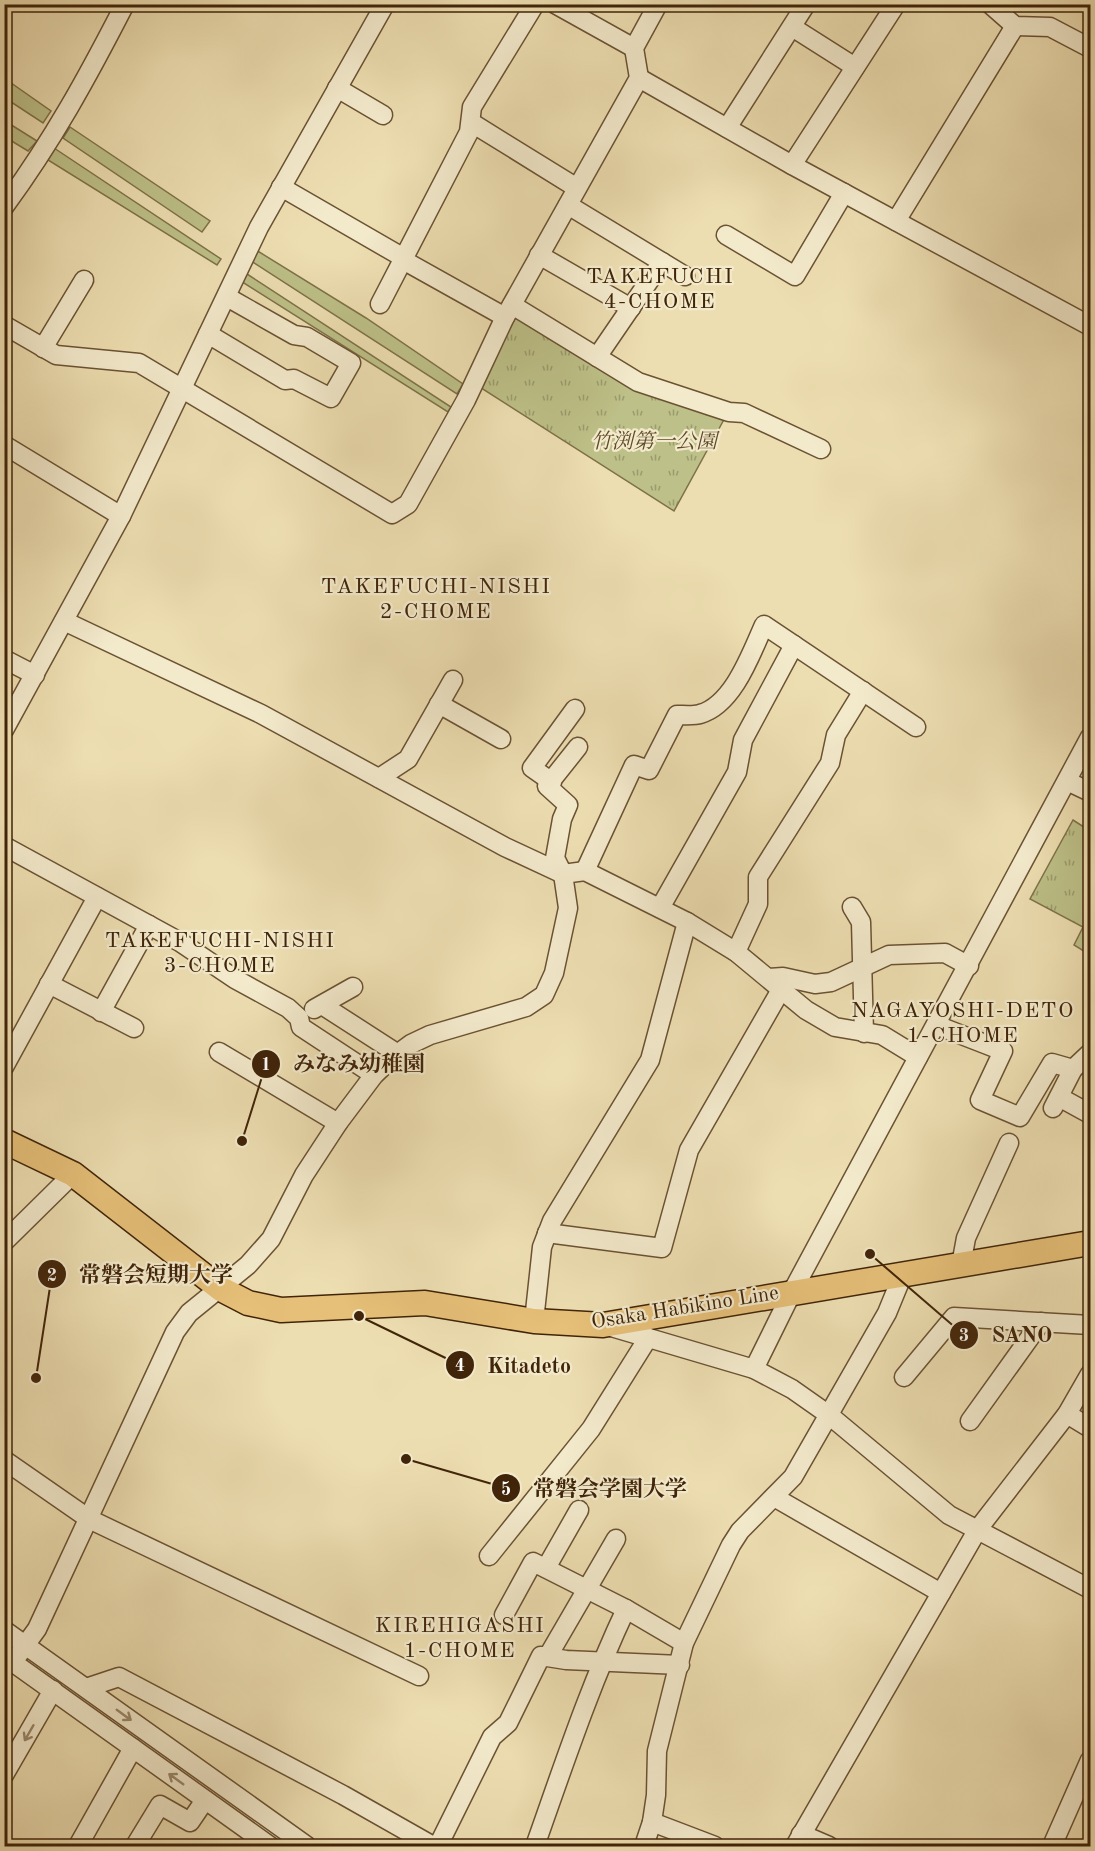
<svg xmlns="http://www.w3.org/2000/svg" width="1095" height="1851" font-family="'Old Standard TT','Noto Serif JP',serif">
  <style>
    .grass { fill: #bdc088; stroke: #7e7248; stroke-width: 1.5 }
    .park { fill: url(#park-tufts); stroke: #7e7248; stroke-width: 1.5 }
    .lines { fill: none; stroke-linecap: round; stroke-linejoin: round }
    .minor-casing { stroke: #6b5233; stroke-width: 21 }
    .major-casing { stroke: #402409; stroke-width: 27 }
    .minor { stroke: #f3eacc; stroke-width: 18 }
    .major { stroke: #e6bf78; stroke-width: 24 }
    .oneway { stroke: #9a876a }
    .labels { text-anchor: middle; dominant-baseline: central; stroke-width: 4.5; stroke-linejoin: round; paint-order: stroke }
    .park-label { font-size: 21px; font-style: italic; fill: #5f4b29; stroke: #f3eacc }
    .street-label { font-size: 21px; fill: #402409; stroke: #f3eacc }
    .neighbourhood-label { font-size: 22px; letter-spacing: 1.5px; fill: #402409; stroke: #f3eacc }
    .leader { fill: none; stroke: #402409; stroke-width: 2 }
    .callout-dot { fill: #402409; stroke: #f3eacc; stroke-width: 2 }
    .mark-label { font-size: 18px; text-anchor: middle; font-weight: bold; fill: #fff }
    .callout-label { font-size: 22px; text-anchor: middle; font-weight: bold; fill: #402409; stroke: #f3eacc; stroke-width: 4.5; stroke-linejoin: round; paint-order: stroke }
  </style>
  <defs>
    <pattern id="park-tufts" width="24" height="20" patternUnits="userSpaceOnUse" patternTransform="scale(1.5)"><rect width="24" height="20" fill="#bdc088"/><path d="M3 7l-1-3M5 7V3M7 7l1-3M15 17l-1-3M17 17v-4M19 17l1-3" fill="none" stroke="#9b9c6d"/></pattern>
  </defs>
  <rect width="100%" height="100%" fill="#eddeb1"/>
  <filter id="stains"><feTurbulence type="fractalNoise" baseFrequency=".00333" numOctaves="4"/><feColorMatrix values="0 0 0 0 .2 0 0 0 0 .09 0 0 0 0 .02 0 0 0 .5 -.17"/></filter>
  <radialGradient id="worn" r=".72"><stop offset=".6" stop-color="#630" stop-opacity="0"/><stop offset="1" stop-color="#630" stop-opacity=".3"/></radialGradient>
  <g class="grass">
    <polygon points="4,78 51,111 43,123 5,98"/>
    <polygon points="5,121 37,141 28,151 5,137"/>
    <polygon points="70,127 210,221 202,232 63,138"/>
    <polygon points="54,148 221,259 217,265 48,160"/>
    <polygon points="256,250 366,318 463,384 457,394 251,261"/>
    <polygon points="244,272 451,407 448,412 239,280"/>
  </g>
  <g class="park">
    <polygon points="521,316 636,387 727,414 674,511 478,386 511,320"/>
    <polygon points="1073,820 1090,831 1090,955 1074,945 1083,927 1030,899"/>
  </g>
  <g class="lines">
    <defs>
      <g id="minor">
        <polyline points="555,4 634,48"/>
        <polyline points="990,4 1015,26 1050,27 1090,48"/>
        <polyline points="792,27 855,67"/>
        <polyline points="639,78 792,165 1090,326"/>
        <polyline points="337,88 383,115"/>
        <polyline points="472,123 577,188"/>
        <polyline points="727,128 806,4"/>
        <polyline points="792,165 896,4"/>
        <polyline points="281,187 404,258"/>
        <polyline points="568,205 685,276"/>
        <path d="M4,207C53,140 87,78 125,4"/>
        <polyline points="896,221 1015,26"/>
        <polyline points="726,235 795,276 844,193"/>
        <polyline points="539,255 631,308"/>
        <polyline points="403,260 505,317"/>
        <polyline points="380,304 469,132 472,107 535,4"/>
        <polyline points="512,305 638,382 729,412 744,413 821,449"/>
        <polyline points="4,325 56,355 139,363 392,514 408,504 466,400 505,317 639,78 634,48 658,4"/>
        <polyline points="208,334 285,380 294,379 331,398 351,363 307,337 294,335 227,297"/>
        <polyline points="43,348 84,280"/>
        <polyline points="597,357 662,262"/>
        <polyline points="4,445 121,516"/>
        <polyline points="64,621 261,714 505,847 563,874 585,871 687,922 736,952 806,1010 835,1027 882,1035 918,1057"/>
        <polyline points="4,659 35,675"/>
        <polyline points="439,704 501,739"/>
        <polyline points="4,730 121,516 259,227 385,4"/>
        <polyline points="379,778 408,759 453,680"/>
        <polyline points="1067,781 1090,792"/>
        <polyline points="552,782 532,768 575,709"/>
        <polyline points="4,846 180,942 235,979 288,1008 299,1018 301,1027 374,1075"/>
        <path d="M585,871L634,765L649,770L677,715C684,715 694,716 700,714C733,705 751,654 764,625L916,727"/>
        <polyline points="852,907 861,922 864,1033"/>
        <polyline points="660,908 737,772 743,740 794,645"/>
        <polyline points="736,952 758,904 758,877 830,763 836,735 863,691"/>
        <polyline points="769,978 783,977 815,984 831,982 889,955 945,953 969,966"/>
        <polyline points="49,984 134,1028"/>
        <polyline points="322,1005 398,1054"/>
        <polyline points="314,1009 353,987"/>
        <polyline points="101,1012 149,925"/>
        <polyline points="936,1025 1003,1051 980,1100 1020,1117 1052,1063 1073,1069"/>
        <polyline points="219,1052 338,1123"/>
        <polyline points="4,1067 97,897"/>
        <polyline points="1059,1097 1090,1114"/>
        <polyline points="1053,1108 1073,1069 1090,1053"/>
        <polyline points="547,1233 662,1248 689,1150 782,988"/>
        <polyline points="4,1242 73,1174"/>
        <polyline points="961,1265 966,1238 1009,1143"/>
        <polyline points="534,1321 542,1247 552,1221 650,1060 687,922"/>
        <polyline points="608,1326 754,1369 792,1389 829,1415 949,1515 1090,1589"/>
        <polyline points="754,1369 792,1292 1090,737"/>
        <polyline points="904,1377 954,1317 1090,1325"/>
        <polyline points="1067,1414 1090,1428"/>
        <polyline points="970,1421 1041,1322"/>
        <polyline points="4,1460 89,1519 419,1676"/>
        <polyline points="774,1497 941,1593"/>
        <polyline points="489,1556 591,1429 648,1338"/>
        <polyline points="546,1568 579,1510"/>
        <polyline points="504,1615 533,1562 626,1609 684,1643"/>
        <polyline points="4,1630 307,1846"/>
        <polyline points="4,1656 270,1846"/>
        <polyline points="548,1656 616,1539"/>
        <polyline points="13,1662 37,1629 175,1332 189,1313 248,1265 271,1239 304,1175 338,1123 374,1075 392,1058 411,1044 430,1035 526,1007 544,995 554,973 568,908 563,874 555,858 562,819 568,805 547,786 578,747"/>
        <polyline points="86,1688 119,1677 343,1795 433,1846"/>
        <polyline points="4,1775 53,1690"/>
        <polyline points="652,1822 715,1846"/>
        <polyline points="801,1834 829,1846"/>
        <polyline points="78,1846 133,1748"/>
        <polyline points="135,1846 160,1805 190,1822 205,1800"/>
        <polyline points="438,1846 492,1737 508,1723 541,1656 566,1660 680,1665"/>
        <path d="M535,1846C563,1767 590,1685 626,1609"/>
        <polyline points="644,1846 652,1822 656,1795 657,1751 684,1643 731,1545 740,1531 793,1477 887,1313 903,1274"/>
        <polyline points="795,1846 978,1529 1067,1414 1090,1374"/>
        <polyline points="1052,1846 1090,1760"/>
      </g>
      <polyline id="major" points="4,1141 73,1174 221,1289 248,1303 281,1310 425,1303 534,1321 603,1325 1090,1243"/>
    </defs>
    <use href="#minor" class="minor-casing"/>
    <use href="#major" class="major-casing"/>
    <use href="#minor" class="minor"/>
    <use href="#major" class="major"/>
  </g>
  <defs><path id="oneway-shaft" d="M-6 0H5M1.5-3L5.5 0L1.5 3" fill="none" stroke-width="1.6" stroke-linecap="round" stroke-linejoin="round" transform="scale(1.5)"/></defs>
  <g class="oneway">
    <use href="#oneway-shaft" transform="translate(124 1715) rotate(36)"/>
    <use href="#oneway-shaft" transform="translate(29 1733) rotate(120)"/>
    <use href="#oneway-shaft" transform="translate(176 1779) rotate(-144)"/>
  </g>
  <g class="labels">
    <g class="park-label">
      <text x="654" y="442">竹渕第一公園</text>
    </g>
    <g class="street-label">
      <text transform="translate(685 1308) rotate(-9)">Osaka Habikino Line</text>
    </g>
    <g class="neighbourhood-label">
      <text x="660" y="277">TAKEFUCHI<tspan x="660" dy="25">4-CHOME</tspan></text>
      <text x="436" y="587">TAKEFUCHI-NISHI<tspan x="436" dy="25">2-CHOME</tspan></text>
      <text x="220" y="941">TAKEFUCHI-NISHI<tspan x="220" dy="25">3-CHOME</tspan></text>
      <text x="963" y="1011">NAGAYOSHI-DETO<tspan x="963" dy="25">1-CHOME</tspan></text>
      <text x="460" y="1626">KIREHIGASHI<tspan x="460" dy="25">1-CHOME</tspan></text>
    </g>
  </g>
  <path class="leader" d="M242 1141L266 1064M36 1378L52 1274M870 1254L964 1335M359 1316L460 1365M406 1459L506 1488"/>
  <g class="callout-dot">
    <circle cx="242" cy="1141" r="6"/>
    <circle cx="36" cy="1378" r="6"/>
    <circle cx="870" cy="1254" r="6"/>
    <circle cx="359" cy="1316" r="6"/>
    <circle cx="406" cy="1459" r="6"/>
    <circle cx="266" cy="1064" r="15"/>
    <circle cx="52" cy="1274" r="15"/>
    <circle cx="964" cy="1335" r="15"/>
    <circle cx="460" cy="1365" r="15"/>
    <circle cx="506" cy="1488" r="15"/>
  </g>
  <g class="mark-label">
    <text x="266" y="1070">1</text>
    <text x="52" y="1281">2</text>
    <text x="964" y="1341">3</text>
    <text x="460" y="1371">4</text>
    <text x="506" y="1495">5</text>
  </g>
  <g class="callout-label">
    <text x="359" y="1071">みなみ幼稚園</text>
    <text x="156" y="1282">常磐会短期大学</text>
    <text x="1022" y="1342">SANO</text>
    <text x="529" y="1373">Kitadeto</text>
    <text x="610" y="1496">常磐会学園大学</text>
  </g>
  <rect width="1095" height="1851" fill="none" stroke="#eddeb1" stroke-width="24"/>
  <rect x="6" y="6" width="1083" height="1839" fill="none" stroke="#402409" stroke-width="3"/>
  <rect x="12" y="12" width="1071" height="1827" fill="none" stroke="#402409" stroke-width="1.5"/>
  <rect width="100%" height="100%" filter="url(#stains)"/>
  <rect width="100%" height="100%" fill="url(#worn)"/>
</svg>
